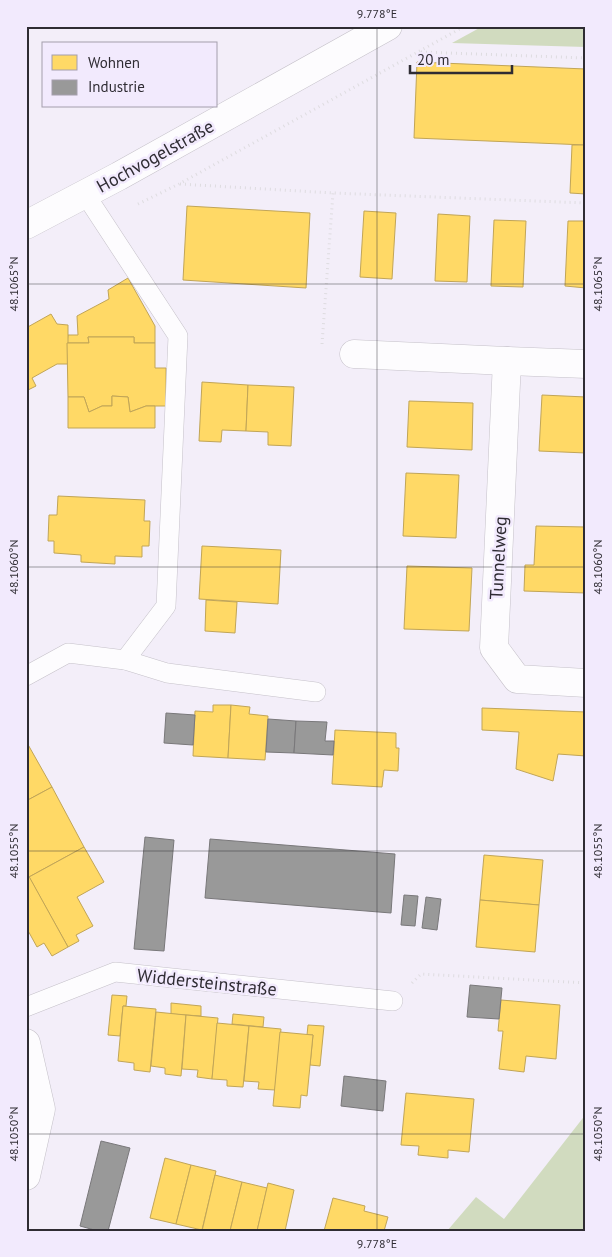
<svg xmlns="http://www.w3.org/2000/svg" width="612" height="1257" font-family="'PT Sans',sans-serif">
  <style>
    .green { fill: #d1dbbf }
    .homes { fill: #ffd966; stroke: #c1a557 }
    .industry { fill: #999; stroke: #79787a }
    .lines { fill: none; stroke-linecap: round; stroke-linejoin: round }
    .lane-casing { stroke: #c5c1c9; stroke-width: 20 }
    .street-casing { stroke: #c5c1c9; stroke-width: 29 }
    .path { stroke: #dedce0; stroke-width: 3; stroke-dasharray: 1 4; stroke-linecap: butt }
    .lane { stroke: #fdfcfe; stroke-width: 19 }
    .street { stroke: #fdfcfe; stroke-width: 28 }
    .ticks { fill: none; stroke: #2f2c33; stroke-width: 1; stroke-opacity: 0.45 }
    .labels { text-anchor: middle; dominant-baseline: central; stroke-width: 5; stroke-linejoin: round; paint-order: stroke }
    .street-label { font-size: 18px; fill: #2f2c33; stroke: #f2eafd }
    .neatline { fill: none; stroke: #2f2c33; stroke-width: 2 }
    .ticks-label { font-size: 12px; text-anchor: middle; fill: #2f2c33 }
  </style>
  <rect width="100%" height="100%" fill="#f3eef9"/>
  <g class="green">
    <polygon points="483,26 586,26 586,47 452,43"/>
    <polygon points="586,1114 586,1231 447,1231 476,1197 504,1219"/>
  </g>
  <g class="homes">
    <polygon points="417,62 586,69 586,145 414,138"/>
    <polygon points="572,145 586,145 586,194 570,193"/>
    <polygon points="187,206 310,213 306,288 183,280"/>
    <polygon points="364,211 396,213 392,279 360,277"/>
    <polygon points="438,214 470,216 467,282 435,281"/>
    <polygon points="494,220 526,221 523,287 491,286"/>
    <polygon points="568,221 586,221 586,288 565,286"/>
    <polygon points="128,278 155,326 155,343 134,343 134,337 88,337 89,343 67,343 68,335 78,335 77,316 109,299 108,290"/>
    <polygon points="51,314 57,324 68,325 68,364 57,364 32,378 36,386 26,391 26,328"/>
    <polygon points="88,337 134,337 134,343 155,343 155,368 166,368 166,406 146,406 130,412 128,397 112,396 112,406 102,406 89,412 84,397 68,397 67,343 89,343"/>
    <polygon points="202,382 248,385 246,431 222,430 221,442 199,441"/>
    <polygon points="248,385 294,387 291,446 268,445 268,432 246,431"/>
    <polygon points="542,395 586,397 586,453 539,451"/>
    <polygon points="112,396 128,397 130,412 146,406 155,406 155,428 68,428 68,397 84,397 89,412 102,406 112,406"/>
    <polygon points="409,401 473,403 472,450 407,447"/>
    <polygon points="406,473 459,475 456,538 403,536"/>
    <polygon points="58,496 145,500 144,521 150,521 149,546 142,546 142,557 115,556 115,564 81,562 81,555 54,553 54,541 48,541 49,515 57,515"/>
    <polygon points="536,526 586,527 586,593 524,591 525,565 534,565"/>
    <polygon points="202,546 281,550 278,604 199,599"/>
    <polygon points="407,566 472,568 469,631 404,629"/>
    <polygon points="206,600 237,602 235,633 205,631"/>
    <polygon points="213,705 231,705 228,758 193,756 195,711 213,712"/>
    <polygon points="231,705 250,707 249,714 268,716 265,760 228,758"/>
    <polygon points="482,708 586,712 586,756 558,754 553,781 516,769 519,732 482,730"/>
    <polygon points="335,730 396,733 396,748 399,748 398,771 384,770 382,787 332,784"/>
    <polygon points="26,741 52,787 26,801"/>
    <polygon points="52,787 84,847 29,877 26,871 26,801"/>
    <polygon points="84,847 104,882 77,897 93,926 76,935 79,941 68,947 29,877"/>
    <polygon points="484,855 543,860 539,905 480,900"/>
    <polygon points="26,871 68,947 52,956 44,943 37,947 26,927"/>
    <polygon points="480,900 539,905 535,952 476,947"/>
    <polygon points="112,995 127,996 126,1006 123,1006 120,1036 108,1035"/>
    <polygon points="501,1000 560,1005 556,1059 526,1056 524,1072 499,1069 503,1031 498,1031"/>
    <polygon points="171,1003 201,1006 201,1016 171,1014"/>
    <polygon points="123,1006 156,1009 150,1072 134,1070 134,1063 118,1061"/>
    <polygon points="156,1012 186,1015 181,1076 165,1074 165,1068 151,1066"/>
    <polygon points="233,1014 264,1017 263,1027 232,1024"/>
    <polygon points="186,1015 218,1018 212,1079 197,1077 198,1070 182,1069"/>
    <polygon points="217,1023 249,1026 243,1087 227,1086 227,1080 212,1079"/>
    <polygon points="308,1025 324,1026 320,1066 310,1065 313,1035 307,1035"/>
    <polygon points="249,1026 281,1029 275,1090 258,1089 259,1082 244,1081"/>
    <polygon points="280,1032 313,1035 307,1096 301,1095 300,1108 273,1106"/>
    <polygon points="406,1093 474,1099 469,1152 448,1150 448,1158 418,1155 419,1146 401,1145"/>
    <polygon points="165,1158 191,1165 176,1224 150,1218"/>
    <polygon points="191,1165 216,1171 202,1230 176,1224"/>
    <polygon points="215,1175 242,1182 230,1231 202,1231"/>
    <polygon points="242,1182 267,1188 257,1231 230,1231"/>
    <polygon points="268,1183 294,1190 285,1231 257,1231"/>
    <polygon points="333,1198 365,1206 364,1211 388,1217 384,1231 324,1231"/>
  </g>
  <g class="industry">
    <polygon points="166,713 195,715 193,745 164,743"/>
    <polygon points="268,719 296,721 294,753 266,752"/>
    <polygon points="296,721 327,722 325,741 334,741 333,755 294,753"/>
    <polygon points="145,837 174,840 164,951 134,949"/>
    <polygon points="210,839 395,854 391,913 205,898"/>
    <polygon points="404,895 418,896 415,926 401,925"/>
    <polygon points="426,897 441,899 437,930 422,928"/>
    <polygon points="470,985 502,988 499,1019 467,1017"/>
    <polygon points="344,1076 386,1081 383,1111 341,1106"/>
    <polygon points="101,1141 130,1148 108,1231 98,1231 80,1226"/>
  </g>
  <g class="lines">
    <defs>
      <g id="lane">
        <polyline points="85,194 178,336 166,606 125,660"/>
        <polyline points="26,676 68,653 125,660 167,673 316,692"/>
        <polyline points="26,1007 115,972 393,1001"/>
      </g>
      <g id="street">
        <polyline points="26,225 119,176 388,26"/>
        <polyline points="354,354 507,361"/>
        <polyline points="586,364 507,361 494,648 517,679 586,683"/>
        <polyline points="26,1043 41,1109 26,1176"/>
      </g>
    </defs>
    <use href="#lane" class="lane-casing"/>
    <use href="#street" class="street-casing"/>
    <g class="path">
      <polyline points="421,52 586,58"/>
      <polyline points="180,184 333,193 586,203"/>
      <polyline points="138,204 179,184 465,26"/>
      <polyline points="322,344 333,193"/>
      <polyline points="412,983 421,974 586,983"/>
    </g>
    <use href="#lane" class="lane"/>
    <use href="#street" class="street"/>
  </g>
  <path class="ticks" d="M377,26V1231M26,284H586M26,567H586M26,851H586M26,1134H586"/>
  <g class="labels">
    <g class="street-label">
      <text transform="translate(155 156) rotate(-29)">Hochvogelstraße</text>
      <text transform="translate(498 558) rotate(-87)">Tunnelweg</text>
      <text transform="translate(207 982) rotate(6)">Widdersteinstraße</text>
    </g>
  </g>
  <rect width="612" height="1257" fill="none" stroke="#f2eafd" stroke-width="55"/>
  <rect x="42" y="42" width="175" height="65" fill="#f2eafd" stroke="#a49eac"/>
  <rect x="52" y="55" width="25" height="15" fill="#ffd966" stroke="#a49eac"/>
  <text x="88" y="68" font-size="15" fill="#2f2c33">Wohnen</text>
  <rect x="52" y="80" width="25" height="15" fill="#999999" stroke="#a49eac"/>
  <text x="88" y="92" font-size="15" fill="#2f2c33">Industrie</text>
  <path d="M410 65v8h102v-8" fill="none" stroke="#2f2c33" stroke-width="2.5"/>
  <text x="417" y="65" font-size="15" fill="#2f2c33" stroke="#f2eafd" stroke-width="4" paint-order="stroke">20 m</text>
  <rect x="28" y="28" width="556" height="1202" class="neatline"/>
  <g class="ticks-label">
    <text x="377" y="18">9.778°E</text>
    <text transform="translate(14 284) rotate(-90)" y="4">48.1065°N</text>
    <text transform="translate(598 284) rotate(-90)" y="4">48.1065°N</text>
    <text transform="translate(14 567) rotate(-90)" y="4">48.1060°N</text>
    <text transform="translate(598 567) rotate(-90)" y="4">48.1060°N</text>
    <text transform="translate(14 851) rotate(-90)" y="4">48.1055°N</text>
    <text transform="translate(598 851) rotate(-90)" y="4">48.1055°N</text>
    <text transform="translate(14 1134) rotate(-90)" y="4">48.1050°N</text>
    <text transform="translate(598 1134) rotate(-90)" y="4">48.1050°N</text>
    <text x="377" y="1248">9.778°E</text>
  </g>
</svg>
